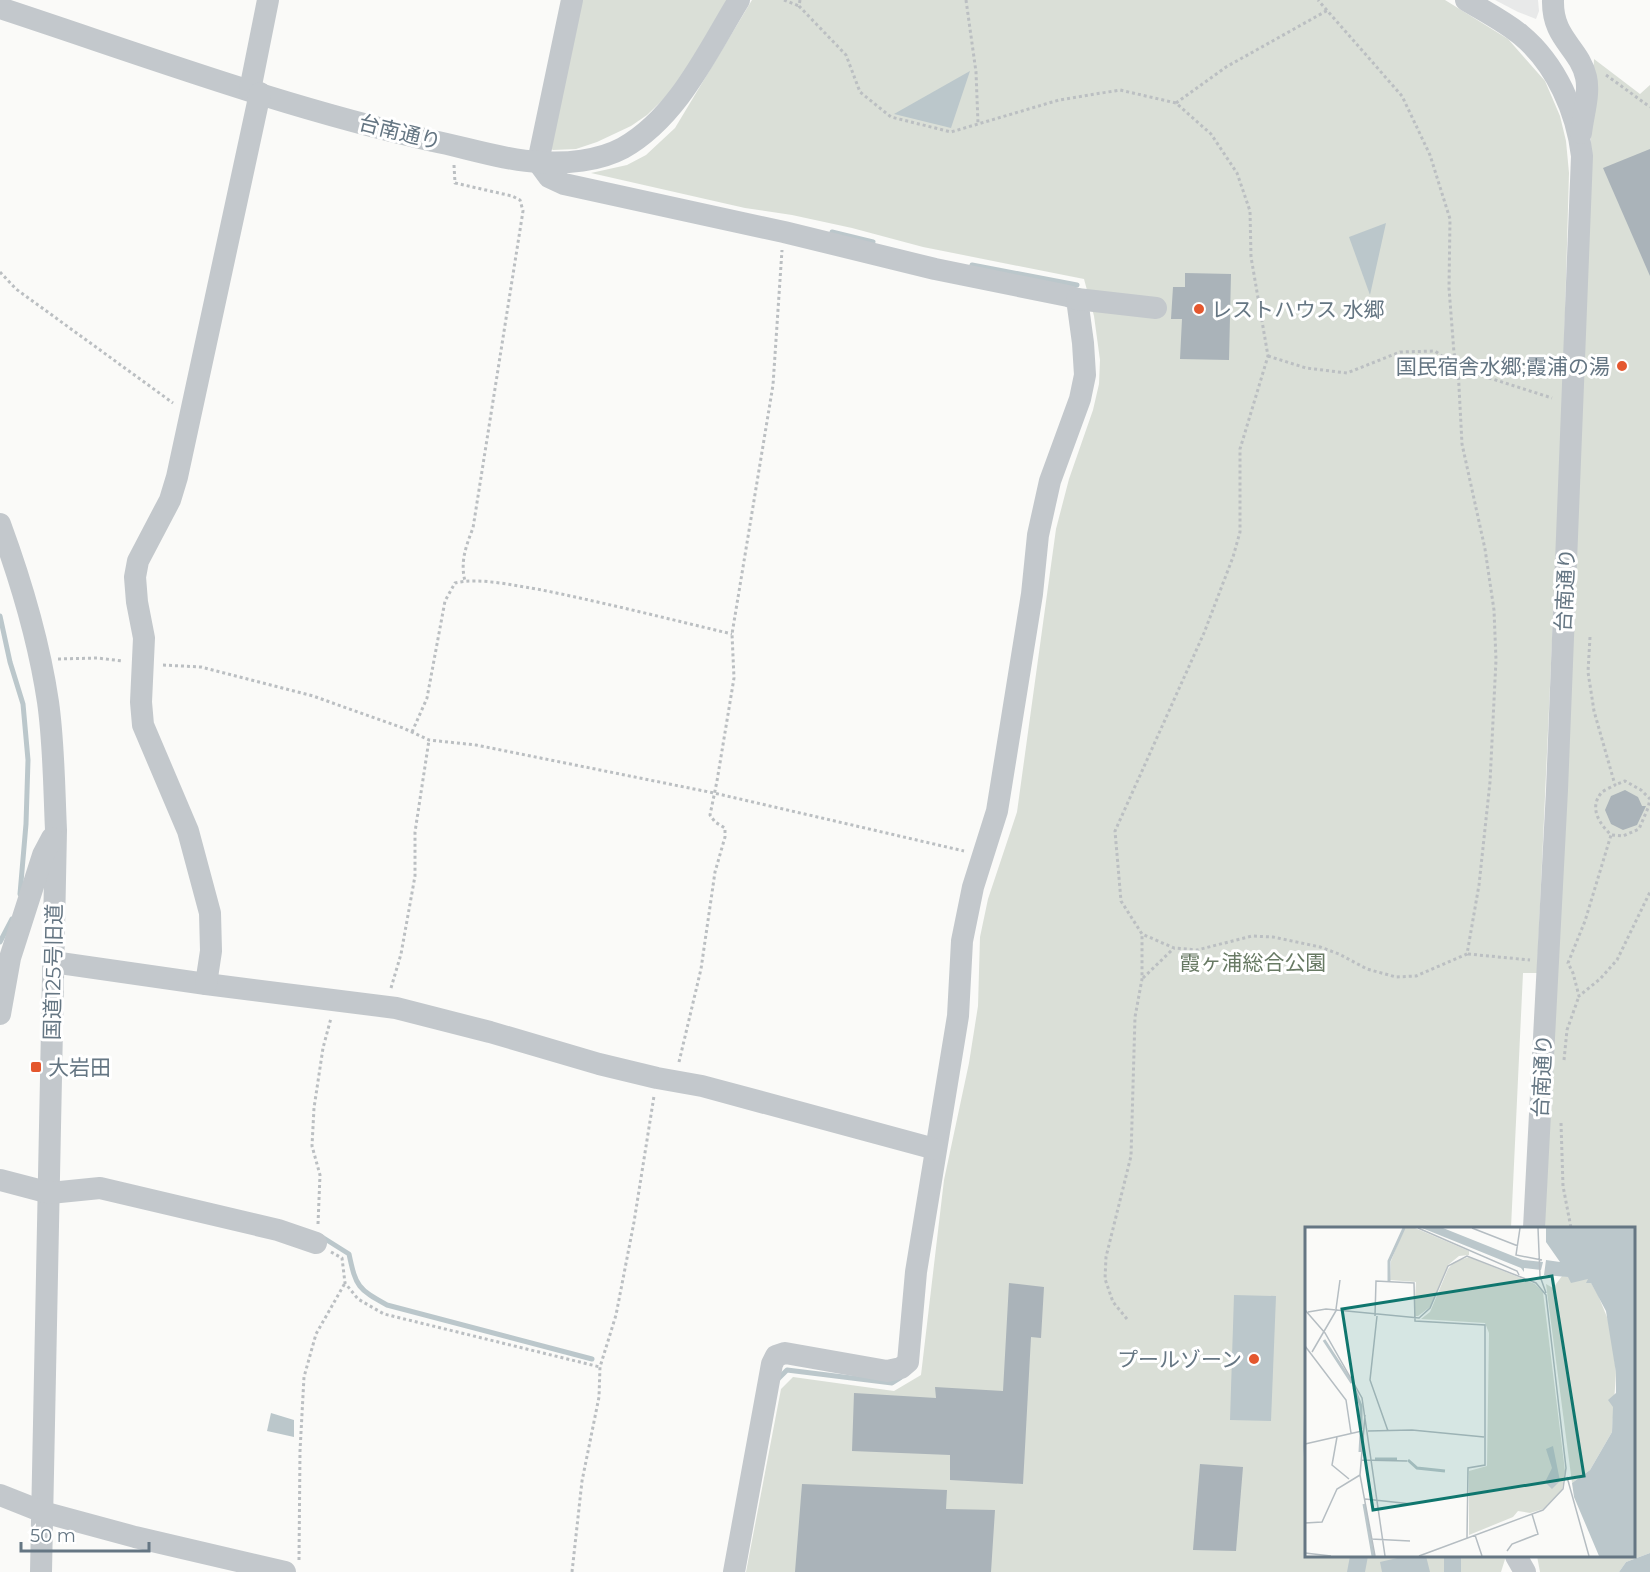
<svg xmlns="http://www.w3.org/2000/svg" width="1650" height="1572" font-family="Montserrat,'Noto Sans JP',sans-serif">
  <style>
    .built { fill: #e8e9e9 }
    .green { fill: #dadfd7 }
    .water { fill: #bbc7cb }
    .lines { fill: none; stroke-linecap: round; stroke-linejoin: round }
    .stream { stroke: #bbc7cb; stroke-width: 5 }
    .building { fill: #aab3b9 }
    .path { stroke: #bbbfc2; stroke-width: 3; stroke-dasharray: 3 3; stroke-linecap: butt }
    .minor { stroke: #c3c8cc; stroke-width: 22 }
    .poi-dot { fill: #e4572e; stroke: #fff; stroke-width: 2 }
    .labels { text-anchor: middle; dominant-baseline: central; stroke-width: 6; stroke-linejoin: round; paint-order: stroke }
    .street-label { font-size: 21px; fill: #657683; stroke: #fff }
    .poi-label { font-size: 21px; fill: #657683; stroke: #fff; text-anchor: start }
    .park-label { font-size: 21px; fill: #687a64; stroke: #fff }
    .inset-river { fill: none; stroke: #bbc7cb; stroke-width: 3 }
    .inset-road { fill: none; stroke: #b5bdc2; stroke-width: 1.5 }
    .view { fill: #0f766e; fill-opacity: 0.15; stroke: #0f766e; stroke-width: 3 }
    .inset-edge { fill: none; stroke: #657683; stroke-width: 3 }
  </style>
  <rect width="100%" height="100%" fill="#fafaf8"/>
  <polygon class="built" points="1495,0 1538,0 1539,11 1536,19 1518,12"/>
  <g class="green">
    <polygon points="579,0 727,0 675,88 647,115 631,126 597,142 576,149 553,150 549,148"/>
    <polygon points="752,0 1445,0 1508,39 1545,81 1560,116 1566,141 1569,173 1562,421 1537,973 1523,973 1511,1228 1306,1228 1306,1556 1506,1556 1501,1572 746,1572 781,1389 793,1377 894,1391 921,1375 944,1180 969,1063 978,1006 980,937 988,899 1017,812 1056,529 1069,479 1093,410 1099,384 1100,360 1094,316 1084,279 923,247 852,228 792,215 745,208 591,173 627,165 646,155 675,128"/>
    <polygon points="1594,59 1640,94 1650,85 1650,1553 1626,1562 1619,1572 1540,1572 1537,1556 1634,1556 1634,1228 1538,1228 1590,164"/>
  </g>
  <g class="water">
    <polygon points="970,71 951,128 894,114"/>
    <polygon points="1386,223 1370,295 1349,237"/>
    <polygon points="1234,1295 1276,1296 1271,1421 1230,1420"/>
    <polygon points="1305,1378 1306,1378 1306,1459 1304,1457 1303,1447"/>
    <polygon points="271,1413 294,1420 294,1437 267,1431"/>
    <polygon points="1650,1553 1650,1572 1619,1572 1626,1562"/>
    <polygon points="1350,1556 1368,1556 1365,1572 1347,1572"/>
    <polygon points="1406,1556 1426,1556 1430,1572 1382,1572 1380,1562"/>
    <rect x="1444" y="1556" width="17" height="16"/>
  </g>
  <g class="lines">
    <g class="stream">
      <polyline points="832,232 873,242"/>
      <polyline points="972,265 1077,285"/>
      <polyline points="0,616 10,662 23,704 28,760 26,824 20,894"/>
      <polyline points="0,942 12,919"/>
      <path d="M322,1237L349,1254C356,1287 358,1289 387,1305L592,1359"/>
      <polyline points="778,1379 787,1370 892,1383 900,1378"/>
    </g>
  </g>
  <g class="building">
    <polygon points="1650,149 1650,276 1603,168"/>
    <polygon points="1185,273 1231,274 1229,360 1180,359 1182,319 1171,319 1173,287 1185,287"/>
    <polygon points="1625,790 1638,797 1642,806 1646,806 1637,825 1623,830 1611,824 1605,810 1611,796"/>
    <polygon points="1009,1283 1044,1287 1041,1338 1031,1337 1023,1484 950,1480 950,1455 852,1451 854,1393 936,1398 935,1387 1003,1391"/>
    <polygon points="1200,1464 1243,1467 1236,1551 1193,1550"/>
    <polygon points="802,1484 947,1490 946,1509 995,1510 991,1572 795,1572"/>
  </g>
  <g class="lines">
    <g class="path">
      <polyline points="784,0 799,6"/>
      <polyline points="800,0 799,6 846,55 860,92 891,117 951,132 1059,100 1120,90 1176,103 1211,134 1237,173 1250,211 1251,257 1268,356 1240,449 1240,532 1233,557 1204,633 1115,831 1121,901 1142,934 1174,948 1197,950 1252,936 1273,937 1320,947 1339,954 1367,969 1396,977 1416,976 1467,954 1479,885 1490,782 1496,660 1494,610 1485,549 1462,444 1458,368 1454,353 1449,288 1450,219 1430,155 1402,96 1318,0"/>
      <polyline points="966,0 976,72 978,123"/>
      <polyline points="1606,75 1650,107"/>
      <polyline points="1176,103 1226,67 1328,10"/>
      <path d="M454,165L455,183L512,196L520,200L523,211L473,528C466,546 460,562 465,581"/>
      <polyline points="0,272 16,289 173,403"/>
      <polyline points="1268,356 1306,368 1347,373 1400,352 1435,351 1458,368 1552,398"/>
      <path d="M1590,637L1588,672L1594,711L1615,785C1611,787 1605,790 1602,792C1588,808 1600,824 1611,835L1585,921L1568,963L1573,973L1579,996L1600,979L1617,960L1650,892"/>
      <polyline points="58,659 97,658 123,661"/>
      <polyline points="163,665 201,667 313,696 403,728 429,740 476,745 714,793 964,851"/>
      <path d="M412,732L427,698L445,601L455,583C479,577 517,586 542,590C606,603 669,619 732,634"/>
      <polyline points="1612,835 1623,836 1639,829 1648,808 1650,799 1641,790 1625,781 1615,785"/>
      <polyline points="1468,954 1530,960"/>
      <polyline points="1143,978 1174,948"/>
      <polyline points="391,988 401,954 415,876 415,832 429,740"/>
      <polyline points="1564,1060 1567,1030 1579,996"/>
      <polyline points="679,1062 701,969 715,872 725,837 725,828 715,822 710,815 717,781 734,678 732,634 773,385 782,250"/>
      <polyline points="1561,1123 1563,1186 1571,1228"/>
      <polyline points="318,1224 320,1175 312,1146 314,1108 323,1048 331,1018"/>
      <polyline points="331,1252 342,1258 345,1283 358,1299 384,1314 600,1367"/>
      <polyline points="1127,1319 1113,1302 1105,1279 1106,1257 1131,1156 1135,1017 1142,979 1142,934"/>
      <polyline points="299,1560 300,1451 304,1377 316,1334 345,1283"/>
      <polyline points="572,1572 582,1481 599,1397 600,1367 616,1315 634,1222 654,1096"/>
    </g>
    <g class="minor">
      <polyline points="572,0 538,162 549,177 564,184 784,232 935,269 1068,296 1077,299 1083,343 1085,375 1080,399 1050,481 1038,535 1032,594 997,811 973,887 962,941 958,1016 916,1272 908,1362 901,1368 887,1371 785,1353 776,1356 772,1364 734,1572"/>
      <path d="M1466,0C1484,11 1504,21 1521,35C1556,64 1577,112 1582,156L1557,790L1534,1228"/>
      <path d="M1553,0C1552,39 1579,47 1586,77C1590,94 1583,115 1581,133"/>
      <path d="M0,8C143,55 285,108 433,141C464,147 507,161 539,162C566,164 599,161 623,148C678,117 707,52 739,0"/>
      <polyline points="250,90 268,0"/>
      <polyline points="1077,299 1156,308"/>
      <path d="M0,524C21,581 39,641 48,702C54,744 54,787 56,830L41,1572"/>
      <polyline points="53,962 206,984 396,1008 490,1032 599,1064 657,1078 702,1086 935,1149"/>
      <polyline points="206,984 211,951 210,913 188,831 143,725 141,702 144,638 137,602 135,577 138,561 170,500 177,477 260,93"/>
      <polyline points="0,1014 10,958 43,855 52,838"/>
      <polyline points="0,1180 50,1193 100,1188 278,1230 316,1243"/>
      <polyline points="0,1495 43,1512 135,1537 285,1572"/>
      <polyline points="1516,1556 1525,1572"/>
    </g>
  </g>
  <g class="poi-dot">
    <circle cx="1199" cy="309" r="6"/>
    <circle cx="1622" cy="366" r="6"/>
    <rect x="30" y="1061" width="12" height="12" rx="3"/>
    <circle cx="1254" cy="1359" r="6"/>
  </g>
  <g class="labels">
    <g class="street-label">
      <text transform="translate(400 132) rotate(14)">台南通り</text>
      <text transform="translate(1565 590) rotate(-87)">台南通り</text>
      <text transform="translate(53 972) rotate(-89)">国道125号旧道</text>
      <text transform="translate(1542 1076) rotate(-87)">台南通り</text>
    </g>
    <g class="poi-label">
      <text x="1211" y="309">レストハウス 水郷</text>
      <text x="1610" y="366" text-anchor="end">国民宿舎水郷;霞浦の湯</text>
      <text x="48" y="1067">大岩田</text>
      <text x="1242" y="1359" text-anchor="end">プールゾーン</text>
    </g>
    <g class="park-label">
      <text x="1253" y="962">霞ヶ浦総合公園</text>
    </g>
  </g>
  <g transform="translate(1305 1227)">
    <rect width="330" height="330" fill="#fafaf8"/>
    <path d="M99,1H110L164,24V28L154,29L143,38L125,80L113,89H109L111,55L85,53L86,34ZM164,30L230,57L238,65L260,244L257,263L238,282L225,286L213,284L208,290L164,308V244L182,239L184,106L180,96L116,92L125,85L143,42L149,35ZM257,49L284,52L293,68L306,100L311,146L307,205L285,243L267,256L241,57L248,61Z" fill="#dadfd7"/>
    <path d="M117,1H138L218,33L238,35L236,43L219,41V45L216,41ZM241,1H330V329H294L269,270L267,256L285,243L307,205L308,180L303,173L311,166V146L301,84L286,56H281L283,52L266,56L263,50L239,48L241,33L255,35L241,15ZM248,219L255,254L247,262L240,255L247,241L241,222Z" fill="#bbc7cb"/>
    <path class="inset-river" d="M84,54V34L99,1M19,113L47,156M49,161L56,179V202M55,225L56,206M70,232H92M103,233L112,241L140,244M59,277L68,329"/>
    <path class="inset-road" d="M113,1L212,44L214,48M167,1L213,19M215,1L211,28L237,33M233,1L235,49L241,66M31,82L35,53M0,83L20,106L57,171L80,329M3,85L21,82L114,91L125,81L143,39L162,29L231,56L241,68L261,241L258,262L238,283L114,329M70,89L71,54L109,56L110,94L180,98V238L163,241L162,311M72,89L65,153L83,204M0,119L41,173L46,206M7,125L32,82M60,188L55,248L70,329M63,204L107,203L179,210M32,210L27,238L44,252M0,217L57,204M56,233L102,234M262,250L284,329M60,272L107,277M0,296L17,295L32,262L55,248M170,308L177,329M66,312L105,314M202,324L207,317L233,307L227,287M0,326L26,329"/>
    <path class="view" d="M247,49L279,249L68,283L37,82Z"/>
    <rect width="330" height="330" class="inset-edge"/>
  </g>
  <path d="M21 1542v9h128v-9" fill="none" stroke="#657683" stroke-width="3"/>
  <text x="30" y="1542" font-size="18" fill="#657683" stroke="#ffffff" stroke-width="4.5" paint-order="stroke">50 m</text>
</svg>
